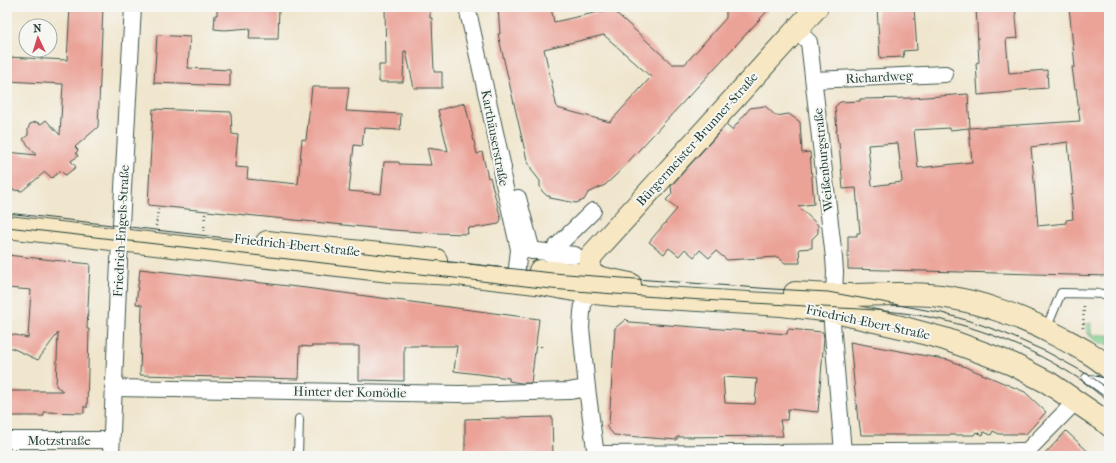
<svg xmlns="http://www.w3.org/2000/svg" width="1116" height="463" font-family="'IM FELL French Canon',serif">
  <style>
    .green { fill: #7ed091; stroke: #4e8662 }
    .building { fill: #eba297; fill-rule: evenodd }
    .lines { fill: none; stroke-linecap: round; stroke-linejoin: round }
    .lane-casing { stroke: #3e564b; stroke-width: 10 }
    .street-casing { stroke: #3e564b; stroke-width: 18 }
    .secondary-casing { stroke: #3e564b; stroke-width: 24 }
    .path { stroke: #3e564b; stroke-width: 2.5; stroke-dasharray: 1 3; stroke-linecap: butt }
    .lane { stroke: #fff; stroke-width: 8 }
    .street { stroke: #fff; stroke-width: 16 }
    .secondary { stroke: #f7e8c3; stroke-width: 22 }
    .tram { stroke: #1f3d34; stroke-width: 1 }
    .labels { text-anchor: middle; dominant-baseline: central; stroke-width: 4; stroke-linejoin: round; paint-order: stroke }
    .street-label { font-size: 13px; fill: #1f3d34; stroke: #f6f6f2 }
  </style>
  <rect width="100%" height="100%" fill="#f6f6f2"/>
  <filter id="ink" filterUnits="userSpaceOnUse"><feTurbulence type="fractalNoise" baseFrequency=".025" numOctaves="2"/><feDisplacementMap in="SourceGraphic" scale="8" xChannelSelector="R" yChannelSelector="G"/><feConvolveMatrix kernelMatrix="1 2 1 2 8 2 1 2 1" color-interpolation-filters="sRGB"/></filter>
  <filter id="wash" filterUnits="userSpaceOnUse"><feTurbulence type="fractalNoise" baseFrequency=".012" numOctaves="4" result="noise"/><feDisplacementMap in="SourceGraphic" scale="16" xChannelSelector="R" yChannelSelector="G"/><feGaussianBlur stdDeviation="0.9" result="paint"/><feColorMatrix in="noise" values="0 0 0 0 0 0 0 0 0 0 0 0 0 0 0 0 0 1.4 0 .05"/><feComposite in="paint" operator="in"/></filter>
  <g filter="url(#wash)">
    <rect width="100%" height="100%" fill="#f0e6ce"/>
    <path class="green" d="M1091,323V335H1109V345C1097,343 1085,337 1086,324Z"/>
    <g id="blocks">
      <g class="building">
        <polygon points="70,7 103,7 98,127 75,147 78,150 76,153 78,156 71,161 76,167 67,174 65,175 61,171 60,171 52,178 45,172 22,191 7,189 7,152 36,155 23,139 28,135 28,129 30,124 36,122 41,124 46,120 60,135 63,84 7,81 7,57 67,60"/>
        <polygon points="217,7 279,7 278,39 249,39 250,28 225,30 214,29 215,15 217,15"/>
        <polygon points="385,7 430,7 430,18 432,18 432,21 434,72 442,72 442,88 414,88 406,51 404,51 403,82 379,82 379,65 386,65"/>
        <path d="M498,7H537V9L551,8L554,22L612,9L672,64H685L726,18V7H771L615,176L605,185L588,193L584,200L576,203L550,198V196H547L542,191L540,187V181L533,172L527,160L498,34H500ZM604,35L651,77L610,122L557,108L544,49Z"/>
        <polygon points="877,7 914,7 917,50 903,51 904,57 880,58"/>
        <polygon points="976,7 1015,7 1018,38 1006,39 1009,73 1047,70 1048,88 1019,90 1011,92 978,95 976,63 979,62"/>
        <path d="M1069,7H1109V276L848,269V236H857V233H860L856,188L843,189L839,143H838L836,130H837L835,107L840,102L860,101V99L912,98L968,94L970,128L1080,121L1076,88L1075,89L1072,67H1075ZM950,128V130L969,128L972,162L918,168L914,130ZM1068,142L1073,194H1071L1073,219L1066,220V223L1038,226L1031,147ZM898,143L902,182L872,186L868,145Z"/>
        <polygon points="157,35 190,37 188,68 230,70 230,86 154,83"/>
        <polygon points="312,87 349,87 346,111 401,114 400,130 364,128 362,146 354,145 349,191 381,194 384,162 399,162 399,164 431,165 427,148 448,151 438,110 465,103 477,154 482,152 488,178 490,177 501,219 499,224 481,227 467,228 468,234 436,233 392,230 148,205 153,109 231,112 232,134 238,135 235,167 248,168 247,179 298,184 302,139 306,140"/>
        <polygon points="765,106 776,116 789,114 800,122 802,153 810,152 814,204 798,206 818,225 818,233 812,239 812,248 799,249 800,263 785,263 778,257 727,260 716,251 709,258 700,250 694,257 685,249 679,256 669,248 664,254 649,242 677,209 666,200 672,194 671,186 726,125 732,130 750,108"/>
        <polygon points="7,255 90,264 87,329 89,329 87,408 84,406 84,413 44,412 44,416 7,416 7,391 63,391 56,386 58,333 38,360 12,348 7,347 7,333 28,338 31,290 7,288"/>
        <polygon points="140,269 306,288 539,319 531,383 521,383 509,381 509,378 454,371 457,346 404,346 404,381 359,380 359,346 311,346 311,347 300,346 299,379 140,375 142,305 136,304"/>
        <path d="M626,319L629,322L787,334L788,329L823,332L824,338L818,412L788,409L787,420H780L783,436L677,437V440L614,435L606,426L609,424L615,328ZM723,377L757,379L755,404L725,403Z"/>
        <polygon points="850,342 949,360 1025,392 1046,412 1026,434 999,434 993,431 991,435 984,432 983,435 976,432 974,435 861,435 859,421 858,421"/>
        <polygon points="552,417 553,456 465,456 465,419"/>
        <polygon points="1066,431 1093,456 1043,456"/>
      </g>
    </g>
  </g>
  <g filter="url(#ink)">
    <use href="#blocks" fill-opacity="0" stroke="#3e564b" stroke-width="1"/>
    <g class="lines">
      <defs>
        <g id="lane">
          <polyline points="1046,329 1061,293 1109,294"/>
          <polyline points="1086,378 1109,396"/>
          <polyline points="1089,379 1109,382"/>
          <polyline points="298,456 299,419"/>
        </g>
        <g id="street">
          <polyline points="467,7 503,168 502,175 519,249 517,268"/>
          <polyline points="796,30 809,42 834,258 835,272 834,295"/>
          <polyline points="814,80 945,74"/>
          <polyline points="518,198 532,251"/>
          <polyline points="528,250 555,253 555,248 593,211"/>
          <polyline points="554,262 555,253 575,255"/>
          <polyline points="586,283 582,312 581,328 587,388 596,456"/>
          <polyline points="831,311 843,452"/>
          <polyline points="113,388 460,394 569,391 587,388"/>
          <polyline points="7,440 111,440"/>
          <polyline points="596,454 1027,451 1076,401"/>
          <polyline points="111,456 119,261 133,7"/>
        </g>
        <g id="secondary">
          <polyline points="7,227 390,271 457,274 536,283 585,292 614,295 782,305 831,311 901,327 945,339 986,354 1012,364 1049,383 1106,422 1109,425"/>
          <polyline points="267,242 436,260"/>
          <polyline points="540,271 587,275 630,284"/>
          <polyline points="587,275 591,256 817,7"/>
          <path d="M795,293C811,294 827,295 843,295C875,295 908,292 940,296C980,301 1025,318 1060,337C1077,346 1095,355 1109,368"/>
        </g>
      </defs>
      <use href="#lane" class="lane-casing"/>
      <use href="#street" class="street-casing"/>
      <use href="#secondary" class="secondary-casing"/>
      <g class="path">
        <polyline points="156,226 158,209"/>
        <polyline points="204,231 205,214"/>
        <polyline points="1083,328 1084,305"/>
        <polyline points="541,347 541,346"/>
      </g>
      <use href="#lane" class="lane"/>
      <use href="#street" class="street"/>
      <use href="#secondary" class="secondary"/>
      <g class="tram">
        <polyline points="7,213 243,240 553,273 773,289 828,292 942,313 976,323 1004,333 1047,352 1087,374 1109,389"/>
        <path d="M7,227L551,289C624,295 697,300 771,304C794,305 817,307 840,308C866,309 892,311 918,315C987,327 1054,357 1109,400"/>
        <polyline points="1095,376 1109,379"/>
      </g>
    </g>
  </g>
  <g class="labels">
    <g class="street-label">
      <text transform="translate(879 77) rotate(-3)">Richardweg</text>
      <text transform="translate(495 138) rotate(79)">Karthäuserstraße</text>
      <text transform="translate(697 139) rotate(-48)">Bürgermeister-Brunner-Straße</text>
      <text transform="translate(823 160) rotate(-96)">Weißenburgstraße</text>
      <text transform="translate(121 231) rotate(-87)">Friedrich-Engels-Straße</text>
      <text transform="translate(297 245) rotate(6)">Friedrich-Ebert-Straße</text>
      <text transform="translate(868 322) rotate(12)">Friedrich-Ebert-Straße</text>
      <text transform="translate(350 392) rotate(1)">Hinter der Komödie</text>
      <text x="59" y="440">Motzstraße</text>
    </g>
  </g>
  <rect width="1116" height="463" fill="none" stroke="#f6f6f2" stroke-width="24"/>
  <g transform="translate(38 38) rotate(356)"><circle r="19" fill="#f6f6f2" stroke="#a0aca6"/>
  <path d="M0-3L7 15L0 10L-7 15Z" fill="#d1495b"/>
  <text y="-6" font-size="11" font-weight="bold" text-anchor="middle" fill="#1f3d34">N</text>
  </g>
</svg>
